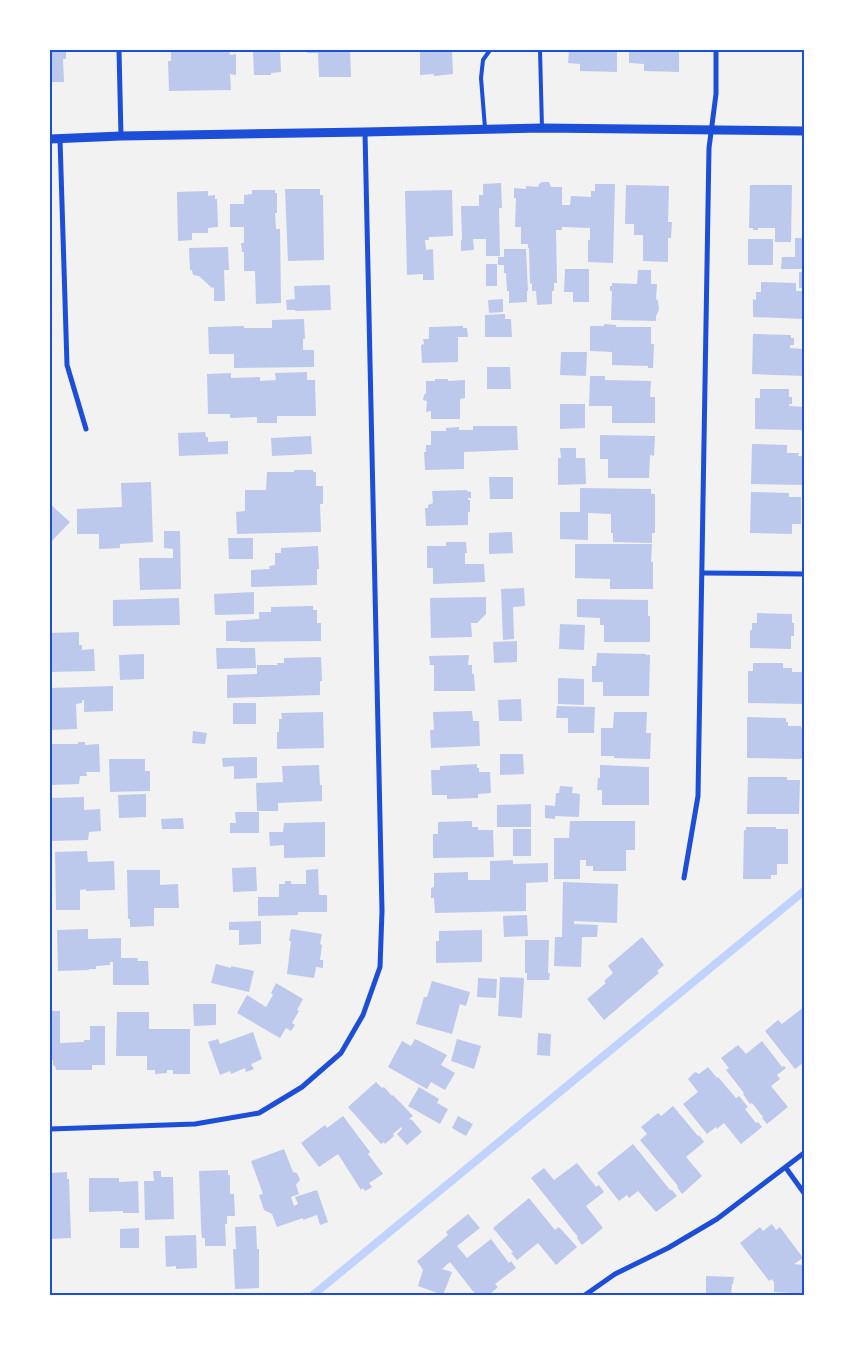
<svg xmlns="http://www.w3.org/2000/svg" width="854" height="1345" font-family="'PT Sans Narrow',sans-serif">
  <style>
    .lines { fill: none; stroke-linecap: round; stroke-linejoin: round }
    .stream { stroke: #bfd3fe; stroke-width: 8 }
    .building { fill: #bdc9ec }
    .service { stroke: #1d4ed8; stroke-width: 4 }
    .minor { stroke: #1d4ed8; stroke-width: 5 }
    .tertiary { stroke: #1d4ed8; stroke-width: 9 }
    .neatline { fill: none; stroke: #1d4ed8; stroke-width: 2 }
  </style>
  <rect width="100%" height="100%" fill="#f2f2f2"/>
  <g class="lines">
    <polyline class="stream" points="313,1295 804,891"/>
  </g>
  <g class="building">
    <polygon points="50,50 66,50 66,59 63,59 64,82 50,82"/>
    <polygon points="171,50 229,50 230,55 236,54 236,75 230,74 231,90 169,91 168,61 171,61"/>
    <polygon points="249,50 280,50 281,72 271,73 271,75 254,75 253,52 250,52"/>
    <polygon points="307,50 350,50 351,77 319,77 318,53 307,53"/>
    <polygon points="420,50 452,50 453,74 434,76 434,74 420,75"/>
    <polygon points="569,50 617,50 617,72 580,71 580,64 568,63"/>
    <polygon points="629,50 679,50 679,72 644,71 644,64 629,63"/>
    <polygon points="542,182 549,182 551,187 562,187 562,205 570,205 571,196 591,197 591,191 595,191 595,184 615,184 613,263 588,262 588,240 590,240 590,228 562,227 562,230 556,230 557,283 554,283 554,291 552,291 552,304 537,305 536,291 532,291 532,283 530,284 529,248 528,248 528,244 521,244 521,227 515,227 516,198 514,198 514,188 526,189 526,186 538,187 539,184"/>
    <polygon points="501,183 502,208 499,208 500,256 486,256 486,239 473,239 474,250 461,251 461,240 462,240 461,206 479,206 479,195 483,195 483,184"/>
    <polygon points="626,185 669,186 668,222 672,222 671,238 668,238 668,262 643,261 643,235 634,235 634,224 625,224"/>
    <polygon points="750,185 792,185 791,242 775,242 775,228 758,228 758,230 753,230 753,228 749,228"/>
    <polygon points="285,189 320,189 320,195 323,195 324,260 288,261"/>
    <polygon points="252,190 275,190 275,193 277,193 277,213 275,213 276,229 280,229 281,303 256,304 255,271 244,271 244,252 242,252 241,243 244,243 244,227 230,227 230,204 244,204 244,195 252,194"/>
    <polygon points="452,190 453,236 429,237 429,240 425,240 426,250 433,249 434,280 423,280 423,274 407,275 405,191"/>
    <polygon points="208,191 208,196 215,195 215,199 217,199 218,227 208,228 208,233 192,233 192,240 178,241 177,192"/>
    <polygon points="795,238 804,238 804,269 781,269 782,257 795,257"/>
    <rect x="748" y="239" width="25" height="26"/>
    <polygon points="228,247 229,270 224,270 225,301 214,301 214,287 212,288 199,276 193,275 192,270 190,270 189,248"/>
    <polygon points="504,249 526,249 528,291 527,291 527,302 509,303 509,291 507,291 506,273 504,273 504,265 498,265 498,257 504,257"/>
    <rect x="486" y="264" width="11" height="22"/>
    <polygon points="565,269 589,269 589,302 573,302 573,292 564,292"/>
    <polygon points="638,270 651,270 651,284 657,284 656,299 658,301 659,310 656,316 656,321 611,320 612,291 610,291 610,286 612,286 612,283 637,284"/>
    <rect x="799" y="272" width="5" height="16"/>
    <polygon points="761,282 796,283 796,291 804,291 804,319 753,317 753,299 756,300 756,292 761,292"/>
    <polygon points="330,285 331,310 295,311 295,310 287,310 286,300 295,299 294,286"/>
    <polygon points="503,299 503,312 489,313 488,300"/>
    <polygon points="505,314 505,319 511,319 512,337 485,337 485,315"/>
    <polygon points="304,319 305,339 303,339 303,350 314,350 314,367 234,368 234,354 209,354 208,327 244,326 244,328 272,328 272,320"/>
    <polygon points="604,324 616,325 616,327 651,327 651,344 654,344 653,368 648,368 648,366 612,365 612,352 590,351 590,326 604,326"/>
    <polygon points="463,326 463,328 467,328 468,337 458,337 458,362 422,363 421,345 424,344 423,339 429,339 429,327"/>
    <polygon points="753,334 791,335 791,338 794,338 794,345 790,345 790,348 804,349 804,376 752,374"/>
    <polygon points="561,352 587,352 586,376 560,375"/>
    <polygon points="487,367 510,367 511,389 487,389"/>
    <polygon points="307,372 307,380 315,380 316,416 277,416 277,423 257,423 257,417 230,418 230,414 208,414 207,374 231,373 231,378 260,377 260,381 276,380 275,373"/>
    <polygon points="590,376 605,376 605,380 651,381 650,397 655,397 655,423 612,423 612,406 589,406"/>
    <polygon points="435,379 448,379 448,381 465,380 465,398 460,399 460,419 431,419 431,411 426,412 427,401 423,400 424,395 426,393 426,381 435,381"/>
    <polygon points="760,389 789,389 789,397 792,397 792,404 789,404 789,406 803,407 803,430 755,429 755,398 760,398"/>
    <polygon points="560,404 585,404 585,428 560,429"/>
    <polygon points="473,426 517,426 518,450 464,452 464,469 425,470 424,452 426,452 426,445 431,445 431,431 446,431 446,428 459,427 459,430 473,430"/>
    <polygon points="205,432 206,437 208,437 208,442 228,441 228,454 179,456 178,433"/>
    <polygon points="600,435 655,436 654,456 650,455 649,478 608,478 608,459 600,459"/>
    <polygon points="311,436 312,454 272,456 271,438"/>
    <polygon points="752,444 787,445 787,453 799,453 798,456 804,456 804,485 751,484"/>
    <polygon points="560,448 576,448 576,458 585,458 586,484 558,485 558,458 561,458"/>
    <polygon points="294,470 313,470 313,472 316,472 316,486 323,486 323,504 320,504 321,532 237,534 236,512 245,511 245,490 266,490 267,472 294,472"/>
    <polygon points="489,477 513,477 513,499 490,499"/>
    <polygon points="151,482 153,542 120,544 120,548 99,549 99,534 77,534 77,509 122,507 121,483"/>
    <polygon points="580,488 651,489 651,494 655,494 655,533 652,533 652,543 613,542 613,533 611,533 611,514 588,513 588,540 560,539 560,512 580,512"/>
    <polygon points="467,490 467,491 471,492 471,498 468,498 468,500 470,500 470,512 468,512 468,525 426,526 425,508 428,508 428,505 433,503 432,491"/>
    <polygon points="751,492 789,493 789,497 801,497 801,524 792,524 792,534 750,533"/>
    <polygon points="50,504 70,522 50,543"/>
    <polygon points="164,531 180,531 181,589 140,590 139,558 173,558 173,549 164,548"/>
    <polygon points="512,532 513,553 489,554 489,533"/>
    <polygon points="228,538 253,538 253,559 229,559"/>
    <polygon points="446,542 466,542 467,553 465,553 465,564 484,564 485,582 433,584 433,568 427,568 427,546 446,546"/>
    <polygon points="575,544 652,544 651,562 653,562 653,589 610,589 610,579 575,578"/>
    <polygon points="318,546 319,569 317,569 317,585 251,587 251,570 270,569 269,566 275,565 275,553 281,553 281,548"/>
    <polygon points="524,588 525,606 513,607 514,639 503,640 501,589"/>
    <polygon points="254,592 254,614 215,615 214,594"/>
    <polygon points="486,597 486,614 477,623 471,623 472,637 431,638 430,598"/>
    <polygon points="179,598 180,625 113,626 113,600"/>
    <polygon points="577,599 648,600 648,616 650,616 650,642 604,642 604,625 600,625 600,618 577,617"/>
    <polygon points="313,606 313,610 317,610 317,623 321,623 321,641 240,642 240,641 226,641 226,621 259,619 259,612 271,612 271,607"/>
    <polygon points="757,613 792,614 792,623 794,623 794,636 791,636 791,649 750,648 750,630 752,630 752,623 757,623"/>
    <polygon points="560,624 585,625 584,650 559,649"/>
    <polygon points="79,632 79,645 82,645 82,650 94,649 95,671 50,672 50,633"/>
    <polygon points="517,641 517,662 494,663 493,642"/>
    <polygon points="216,648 255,648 256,668 217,669"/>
    <polygon points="597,653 646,654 646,655 650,655 649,696 603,696 603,682 592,682 592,666 596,666"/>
    <polygon points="144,654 144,679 120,680 119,655"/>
    <polygon points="469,655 468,665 472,665 472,674 474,674 475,691 434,691 434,665 430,665 429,656"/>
    <polygon points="321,657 322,681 320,681 320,695 227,698 227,675 257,674 257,665 278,665 277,663 284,663 284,658"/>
    <polygon points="753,663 783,663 783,668 792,668 792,672 804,672 804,704 748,703 748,671 753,671"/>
    <polygon points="558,678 584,679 584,705 558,704"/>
    <polygon points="113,686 113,711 84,712 84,700 82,700 82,703 76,704 77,729 50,730 50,688"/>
    <polygon points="521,699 522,721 499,721 498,700"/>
    <rect x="233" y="703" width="23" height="21"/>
    <polygon points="557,706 595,707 594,733 568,733 568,718 556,718"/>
    <polygon points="472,711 473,721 479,721 480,746 431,748 430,730 434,730 433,712"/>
    <polygon points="323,712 324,748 277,749 277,732 279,732 279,719 282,719 281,713"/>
    <polygon points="614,712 647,712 646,733 651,733 650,759 614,758 614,756 601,756 601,728 613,728"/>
    <polygon points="747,717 786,718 786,722 788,722 788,726 801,726 801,728 804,728 804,758 801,758 801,759 747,758"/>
    <polygon points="193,731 207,733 205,744 192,743"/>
    <polygon points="78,742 85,742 85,745 99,744 100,772 86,772 87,776 80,776 79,784 50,785 50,744 78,744"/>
    <polygon points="500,754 523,754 524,774 500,775"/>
    <polygon points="257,757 257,778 234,779 234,766 223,767 222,758"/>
    <polygon points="109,759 145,759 145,771 150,771 150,791 110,792"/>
    <polygon points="477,764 477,768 479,768 479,772 490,772 491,793 478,794 478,798 447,799 447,795 432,795 431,770 440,770 440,766"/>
    <polygon points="319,765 320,785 322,785 322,801 278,803 278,811 257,811 256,783 283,782 282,766"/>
    <polygon points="600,765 649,767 649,805 602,805 602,790 597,790 598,778 600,778"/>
    <polygon points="748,777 787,777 787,780 800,780 799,814 747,814"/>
    <polygon points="560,786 573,787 572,793 580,794 579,817 555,816 555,819 545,818 545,805 555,806 556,793 559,793"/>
    <polygon points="146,794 146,817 119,818 118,795"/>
    <polygon points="84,797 84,810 100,809 101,831 89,832 88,840 50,841 50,798"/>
    <polygon points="531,804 531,827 497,827 497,805"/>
    <polygon points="235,812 259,812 259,833 230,833 230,823 236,823"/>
    <polygon points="183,818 184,829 162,829 161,819"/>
    <polygon points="472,821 472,827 478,827 478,830 493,830 494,857 433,858 433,834 438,834 438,822"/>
    <polygon points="570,821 635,821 635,850 626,850 626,871 593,871 593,866 586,866 586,860 580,860 580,879 554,879 554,838 569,838"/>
    <polygon points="325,822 325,857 284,858 284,845 270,846 269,832 283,832 284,823"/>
    <polygon points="746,827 776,827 776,829 788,829 788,864 777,864 777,875 771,875 771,879 743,879 744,830 746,830"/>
    <rect x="513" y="829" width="18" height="27"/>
    <polygon points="87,851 88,862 114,861 115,890 86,891 86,889 80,890 80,910 56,910 55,852"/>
    <polygon points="513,860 513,864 548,863 548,882 526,883 526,911 435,913 434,898 431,898 431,888 434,887 434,873 468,872 468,880 490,880 490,861"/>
    <polygon points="256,867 257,891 233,892 232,868"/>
    <polygon points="318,869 319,895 327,895 327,912 298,912 298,915 258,916 258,897 279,897 279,884 285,884 285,881 291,881 291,884 306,884 306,870"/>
    <polygon points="127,870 160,870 160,885 178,884 179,908 154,908 154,926 130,927 130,919 128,919"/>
    <polygon points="563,882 618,884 617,923 574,921 574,924 598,925 597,937 582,937 581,967 554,966 555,937 562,937"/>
    <polygon points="527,915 528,936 504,937 503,916"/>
    <polygon points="261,921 261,944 239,945 239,930 229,930 229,922"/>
    <polygon points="88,929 88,939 121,938 121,958 138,958 137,961 148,961 149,985 113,985 113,962 110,962 110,965 96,966 96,969 89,969 89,970 58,971 57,930"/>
    <polygon points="291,929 322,934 320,944 322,945 320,960 323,960 323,968 316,967 314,978 287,974 291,941 289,941"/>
    <polygon points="482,930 482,962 436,963 436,941 439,941 439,931"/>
    <polygon points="642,937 664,965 657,971 659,973 604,1020 587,999 606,983 604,981 613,973 608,966"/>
    <polygon points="525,940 549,940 548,973 550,973 549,980 527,980 527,973 525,973"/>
    <polygon points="216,964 231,968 231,966 254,971 249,992 211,983"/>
    <polygon points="500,977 524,978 522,1018 498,1016"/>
    <polygon points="478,978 497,979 496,998 477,997"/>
    <polygon points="432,981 470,992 466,1006 460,1004 452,1034 416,1024 424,997 427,997"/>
    <polygon points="276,983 303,999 297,1010 299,1011 292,1023 295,1025 291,1031 286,1028 280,1038 237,1013 247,995 266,1007 273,995 271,993"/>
    <polygon points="193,1004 216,1004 216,1025 194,1026"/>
    <polygon points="804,1007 804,1062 795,1069 765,1031 778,1020 782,1024"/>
    <polygon points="50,1011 60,1011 60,1043 84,1042 84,1040 90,1040 90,1026 105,1026 105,1065 92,1065 92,1070 56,1070 55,1066 53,1065 53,1060 50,1060"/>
    <polygon points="117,1012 149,1012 149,1029 190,1029 190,1074 173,1074 173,1070 167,1070 167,1073 155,1074 155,1070 147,1070 147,1056 116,1056"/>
    <polygon points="253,1032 262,1059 251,1064 254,1069 246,1072 245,1068 231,1074 230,1071 220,1075 208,1042 218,1039 220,1044"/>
    <polygon points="538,1033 551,1034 550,1056 537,1055"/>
    <polygon points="415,1039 447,1055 441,1065 455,1073 445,1090 431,1082 427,1089 388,1067 402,1041 411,1046"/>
    <polygon points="457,1039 481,1046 474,1069 451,1061"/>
    <polygon points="762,1041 782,1067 784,1066 786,1068 777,1075 780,1079 771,1086 788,1107 767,1124 762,1118 763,1117 752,1103 750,1104 743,1094 744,1093 726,1070 729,1068 721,1058 738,1045 746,1054"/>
    <polygon points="708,1067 717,1078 718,1077 736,1098 739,1096 748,1107 745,1109 756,1123 758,1122 762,1127 741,1144 724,1123 717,1129 716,1127 707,1134 683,1104 698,1092 688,1079 695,1072 699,1074"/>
    <polygon points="376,1082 382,1088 384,1087 392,1096 393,1095 413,1116 409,1119 412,1120 422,1132 407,1145 397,1134 402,1129 401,1127 393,1134 394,1136 385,1144 384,1142 381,1144 348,1107"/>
    <polygon points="419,1087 439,1099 437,1103 448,1109 440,1124 408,1106"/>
    <polygon points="673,1106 698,1136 699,1135 704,1142 686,1157 702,1176 682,1194 677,1187 678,1186 640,1140 647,1134 641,1127 658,1113 661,1116"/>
    <polygon points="343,1116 370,1152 368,1154 383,1174 369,1183 372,1187 365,1191 363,1188 361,1190 338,1154 319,1167 301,1143 325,1125 327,1128"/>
    <polygon points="458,1116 473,1124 466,1136 452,1128"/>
    <polygon points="633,1144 670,1190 672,1190 677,1196 656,1212 638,1191 629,1198 627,1195 619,1201 597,1173"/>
    <polygon points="284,1149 293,1172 297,1173 300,1180 296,1185 299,1194 291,1197 294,1206 298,1204 295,1197 317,1190 328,1222 320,1225 317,1215 303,1220 303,1218 277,1227 272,1214 264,1210 259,1195 263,1194 251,1161"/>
    <polygon points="577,1163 596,1187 599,1185 604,1192 586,1206 603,1228 582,1245 577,1238 578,1237 531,1178 544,1168 554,1180"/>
    <polygon points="228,1170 228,1175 230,1175 230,1194 234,1194 235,1216 227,1216 227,1224 225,1224 226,1246 205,1246 205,1238 202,1238 201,1225 199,1171"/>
    <polygon points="153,1171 161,1171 161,1177 173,1177 174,1219 145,1220 144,1181 154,1181"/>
    <polygon points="67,1172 67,1179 69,1179 71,1238 50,1239 50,1173"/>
    <polygon points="89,1178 119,1178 119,1182 138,1181 139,1213 123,1213 123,1211 89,1212"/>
    <polygon points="529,1198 555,1230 559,1227 577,1247 556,1265 538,1243 517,1260 511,1253 513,1252 493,1228"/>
    <polygon points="468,1214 480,1228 457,1246 467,1258 491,1239 509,1263 511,1261 516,1268 495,1284 498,1287 489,1295 476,1295 450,1262 442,1269 452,1272 443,1295 418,1286 423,1270 417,1261 448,1235 446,1232"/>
    <polygon points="772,1224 776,1230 780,1227 803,1258 794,1264 803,1265 802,1294 794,1294 794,1293 774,1292 774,1282 772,1279 769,1281 740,1243 760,1227 763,1231"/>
    <polygon points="256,1226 257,1249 259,1249 259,1288 235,1289 233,1249 236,1249 235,1227"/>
    <polygon points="139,1228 139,1248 120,1248 120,1229"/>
    <polygon points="196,1235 197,1268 176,1269 176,1266 166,1267 165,1236"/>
    <polygon points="706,1276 734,1277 733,1284 732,1284 731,1295 706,1295"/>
  </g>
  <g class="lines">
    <g class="service">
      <polyline points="540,50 542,128"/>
      <polyline points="485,128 481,78 483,60 490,50"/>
    </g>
    <g class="minor">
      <polyline points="119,50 121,136"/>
      <polyline points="60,139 67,365 86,429"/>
      <polyline points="703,573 804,574"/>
      <polyline points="684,878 698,796 709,148 716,94 716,50"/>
      <polyline points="50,1129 195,1124 259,1113 302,1087 341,1053 363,1015 380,967 382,911 365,132"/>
      <polyline points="786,1168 804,1193"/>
      <polyline points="585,1295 615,1274 668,1248 717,1219 804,1153"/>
    </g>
    <polyline class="tertiary" points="50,139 121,136 365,132 542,128 804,131"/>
  </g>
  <rect width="854" height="1345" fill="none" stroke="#ffffff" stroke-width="102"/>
  <rect x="51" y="51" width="752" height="1243" class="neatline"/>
</svg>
